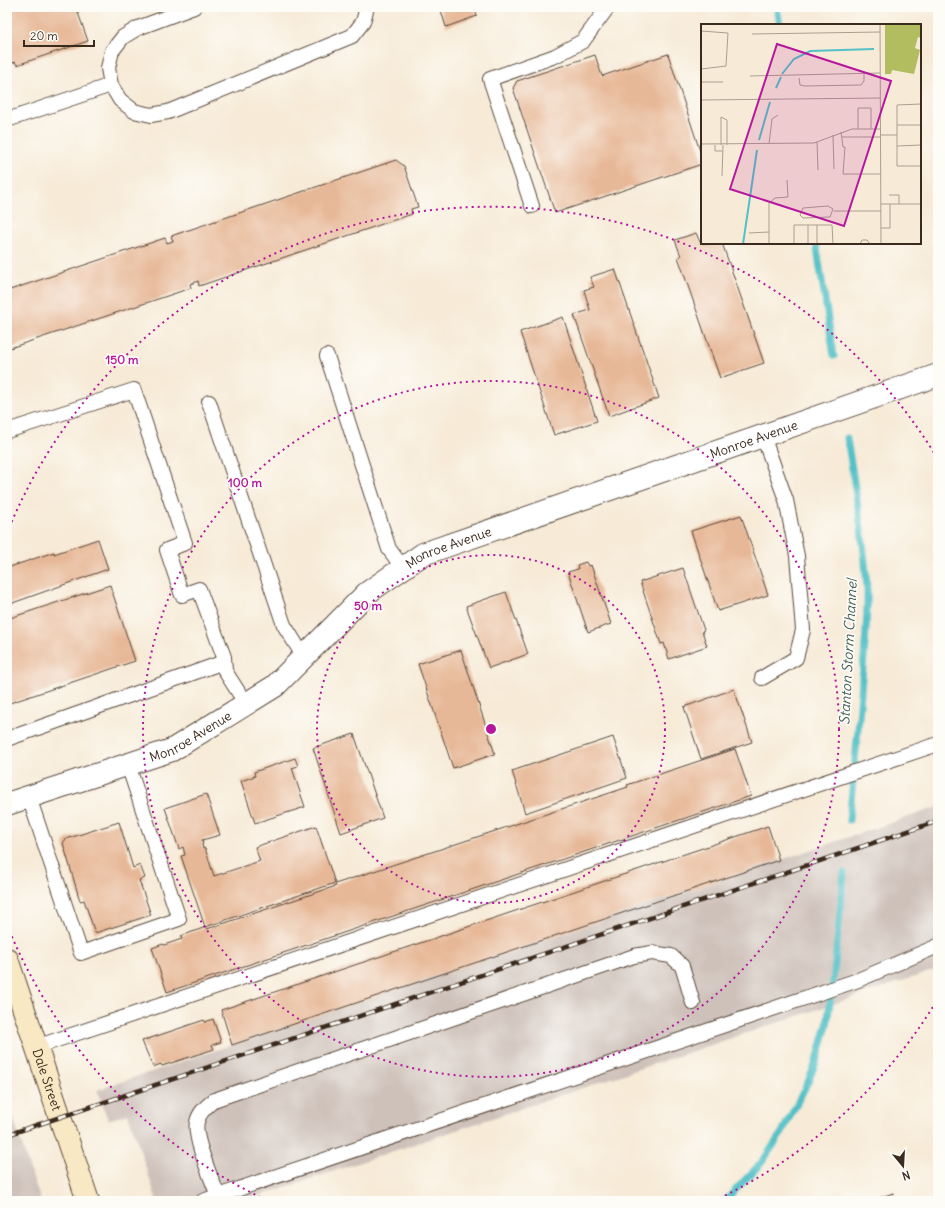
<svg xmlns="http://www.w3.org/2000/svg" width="945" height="1208" font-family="Delius,sans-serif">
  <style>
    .industrial { fill: #cec1ba }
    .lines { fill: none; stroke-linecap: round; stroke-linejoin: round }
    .stream { stroke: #53c1c7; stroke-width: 7 }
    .building { fill: #e7b897 }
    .lane-casing { stroke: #57473a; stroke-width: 16 }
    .street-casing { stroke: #57473a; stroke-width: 24 }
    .secondary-casing { stroke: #57473a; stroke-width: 24 }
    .lane { stroke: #fff; stroke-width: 14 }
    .street { stroke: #fff; stroke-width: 22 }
    .secondary { stroke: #f8e8c3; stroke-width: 22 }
    .rail-casing { stroke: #3b2a1e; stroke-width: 4.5 }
    .rail { stroke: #fdfcf7; stroke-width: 3; stroke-dasharray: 9; stroke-linecap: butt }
    .ring { fill: none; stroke: #b5179e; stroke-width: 2; stroke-dasharray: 2 4 }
    .labels { text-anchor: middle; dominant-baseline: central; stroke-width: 3.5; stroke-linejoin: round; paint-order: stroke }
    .street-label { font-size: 13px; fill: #3b2a1e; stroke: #fdfcf7 }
    .water-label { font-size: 14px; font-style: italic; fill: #435f59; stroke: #fdfcf7 }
    .inset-river { fill: none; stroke: #53c1c7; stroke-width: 2 }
    .inset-road { fill: none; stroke: #ac9e8e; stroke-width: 1 }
    .view { fill: #b5179e; fill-opacity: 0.15; stroke: #b5179e; stroke-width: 2 }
    .inset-edge { fill: none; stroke: #3b2a1e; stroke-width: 2 }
    .centre { fill: #b5179e; stroke: #fdfcf7; stroke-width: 2 }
    .ring-label { font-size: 12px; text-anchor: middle; font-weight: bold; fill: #b5179e; stroke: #fdfcf7; stroke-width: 3.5; stroke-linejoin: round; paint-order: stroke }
  </style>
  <rect width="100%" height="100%" fill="#fdfcf7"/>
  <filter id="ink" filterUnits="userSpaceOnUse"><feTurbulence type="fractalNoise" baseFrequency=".025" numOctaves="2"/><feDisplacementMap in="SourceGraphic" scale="8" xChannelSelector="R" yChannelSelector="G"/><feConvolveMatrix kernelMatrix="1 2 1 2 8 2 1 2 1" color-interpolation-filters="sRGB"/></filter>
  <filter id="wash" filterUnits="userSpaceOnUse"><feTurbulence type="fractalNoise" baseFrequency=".012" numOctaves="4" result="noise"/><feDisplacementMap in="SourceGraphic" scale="16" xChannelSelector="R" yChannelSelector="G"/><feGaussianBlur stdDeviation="0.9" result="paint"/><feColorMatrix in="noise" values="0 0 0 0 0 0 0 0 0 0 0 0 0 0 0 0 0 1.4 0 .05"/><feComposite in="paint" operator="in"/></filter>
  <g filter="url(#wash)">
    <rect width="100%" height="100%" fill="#f7ebd8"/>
    <g class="industrial">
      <polygon points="938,807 938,969 244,1201 157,1201 128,1114 108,1120 97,1090"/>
      <polygon points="9,1104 29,1167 41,1201 7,1201 7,1105"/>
    </g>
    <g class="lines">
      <g class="stream">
        <polyline points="777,7 780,25"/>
        <polyline points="816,243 834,356"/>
        <path d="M847,438C855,488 864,537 867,588C868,618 865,648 862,678C859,726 854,773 849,820"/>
        <polyline points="725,1201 762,1162 781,1134 808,1082 818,1057 827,1025 834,973 844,873"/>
      </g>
    </g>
    <g id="blocks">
      <g class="building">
        <polygon points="7,7 76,7 88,41 17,65 15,62 7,65"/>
        <polygon points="440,7 474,7 477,16 446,27"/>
        <polygon points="668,54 702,157 702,164 555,213 513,88 517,81 595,55 602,76"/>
        <polygon points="396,160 404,166 418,207 411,209 412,214 199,286 198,281 190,284 191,288 7,349 7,291 165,238 167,243 173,241 171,236"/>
        <polygon points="696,233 700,242 702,241 702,243 718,243 718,245 722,243 764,363 720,378 678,257 681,256 675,240"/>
        <polygon points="615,269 659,398 609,416 574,315 590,310 584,290 594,287 590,277"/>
        <polygon points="563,317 597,421 554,435 520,332"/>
        <polygon points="741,515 768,595 718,611 691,531"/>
        <polygon points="98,539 108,569 7,605 7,568 54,552 54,554"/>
        <polygon points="586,562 588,566 591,565 611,624 588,632 568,572 578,569 577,565"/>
        <polygon points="683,568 704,630 702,631 707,646 669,659 664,643 661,644 640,582"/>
        <polygon points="110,585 135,661 7,704 7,619"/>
        <polygon points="506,592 528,654 489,668 466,606"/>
        <polygon points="461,650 495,754 453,768 418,664"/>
        <polygon points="734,689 752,742 701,759 684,707"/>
        <polygon points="354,734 383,818 341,833 313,748"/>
        <polygon points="613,737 627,778 525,813 512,771"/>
        <polygon points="735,749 751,796 167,992 152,948 163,944 164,945 182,939 181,936 206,927 207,929 336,886 335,884 628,787 627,785"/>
        <polygon points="295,758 298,766 292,768 305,807 255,823 241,781 255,776 254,772"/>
        <polygon points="206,794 220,835 202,840 203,844 202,844 203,849 205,848 214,876 260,861 255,847 316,826 335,883 205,927 181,856 185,855 183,847 179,849 165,808"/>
        <polygon points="119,822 133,868 140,865 145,878 139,880 151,915 95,933 84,900 80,901 63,843 66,839"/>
        <polygon points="768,826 779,860 232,1045 221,1010"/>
        <polygon points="213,1019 221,1042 212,1045 214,1049 162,1066 161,1064 153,1067 142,1041 204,1020 205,1022"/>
        <polygon points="893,1193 895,1201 870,1201"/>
      </g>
    </g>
  </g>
  <g filter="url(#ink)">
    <use href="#blocks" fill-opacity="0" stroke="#57473a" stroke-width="1"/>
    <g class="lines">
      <defs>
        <g id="lane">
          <polyline points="194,7 138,28 123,37 112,51 108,68 111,85 120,100 134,111 151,115 168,112 352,36 363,22 367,7"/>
          <polyline points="7,120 111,85"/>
          <polyline points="532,206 490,79 555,56 583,41 608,7"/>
          <polyline points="327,356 389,549 403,568"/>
          <polyline points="209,402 284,625 304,657"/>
          <polyline points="7,431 134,390 185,543 167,550 182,595 199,589 224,657 225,671 246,704"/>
          <polyline points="762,678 796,658 803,630 797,556 786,500 763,436"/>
          <polyline points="7,739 224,662"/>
          <polyline points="29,797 81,953 179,919 128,765"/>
          <polyline points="36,1047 938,744"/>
          <path d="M218,1196C212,1180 193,1137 197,1122C199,1112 207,1106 214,1100L634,956L652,953L671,956L682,966L693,1003"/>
          <polyline points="203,1201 858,980 938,946"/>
        </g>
        <g id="street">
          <path id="s1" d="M7,804L172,750L275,686L367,593L423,554L938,375"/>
        </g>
        <g id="secondary">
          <path id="s2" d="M7,959L88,1201"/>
        </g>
      </defs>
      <use href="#lane" class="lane-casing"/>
      <use href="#street" class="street-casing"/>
      <use href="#secondary" class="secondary-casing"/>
      <use href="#lane" class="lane"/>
      <use href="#street" class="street"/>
      <use href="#secondary" class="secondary"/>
      <defs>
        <polyline id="rail" points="7,1135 938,821"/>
      </defs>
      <use href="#rail" class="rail-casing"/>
      <use href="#rail" class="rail"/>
    </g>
  </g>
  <g class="ring">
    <circle cx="491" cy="729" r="174"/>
    <circle cx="491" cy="729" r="348"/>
    <path d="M936 1002A522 522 0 0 1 716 1200M266 1200A522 522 0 0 1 7 925M7 533A522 522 0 0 1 936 456"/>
  </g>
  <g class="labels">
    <g class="street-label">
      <text stroke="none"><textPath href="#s1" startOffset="844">Monroe Avenue</textPath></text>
      <text stroke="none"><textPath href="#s1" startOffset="520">Monroe Avenue</textPath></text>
      <text stroke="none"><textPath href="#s1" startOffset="196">Monroe Avenue</textPath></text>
      <text stroke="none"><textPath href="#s2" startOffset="127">Dale Street</textPath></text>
    </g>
    <g class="water-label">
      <text transform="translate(848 652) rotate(-87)">Stanton Storm Channel</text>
    </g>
  </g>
  <g transform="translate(701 24)">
    <rect width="220" height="220" fill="#f7ebd8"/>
    <path d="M184,0H220V14L217,13L214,24L219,26L213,50L191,46L190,50H184Z" fill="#b1bd5f"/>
    <path class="inset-river" d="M81,50L93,35L109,27L173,25M75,64L80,53M58,116L69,78M42,220L56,126"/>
    <path class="inset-road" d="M179,0L180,220M0,7L27,9L25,42L0,45M51,10L179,8M49,52L179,49M98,54L99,61L104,62L160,61L163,57V49M0,58H22M0,76L179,74M220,80L196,81V142H220M196,101H220M157,105V84H170V105M140,108L142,123H144L142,150H180M132,111L133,145M179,111H196M141,113H179M116,118L117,146M0,120L113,119L151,105H179M68,120L71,95L77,91M14,121V127H22M20,121V93L26,96V121M196,122L220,121M21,152L22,121M188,171H198V180M180,180H220M127,182L132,185L129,193L102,194L99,191L102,184ZM133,187H180M107,201V220M180,204H189V180M48,209L68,208M68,220V179L74,174L87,173L86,156M93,220V201H131L132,220M116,220V201M159,220L161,216H166L169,220"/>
    <path class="view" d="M76,20L190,57L143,202L29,165Z"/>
    <rect width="220" height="220" class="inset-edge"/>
  </g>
  <circle cx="491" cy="729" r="6" class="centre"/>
  <g class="ring-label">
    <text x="122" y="364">150 m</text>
    <text x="245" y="487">100 m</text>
    <text x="368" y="610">50 m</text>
  </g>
  <rect width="945" height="1208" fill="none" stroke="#fdfcf7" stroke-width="24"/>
  <g transform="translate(903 1166) rotate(162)" stroke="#fdfcf7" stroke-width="3" paint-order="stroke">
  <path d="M0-3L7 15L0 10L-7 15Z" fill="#3b2a1e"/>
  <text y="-6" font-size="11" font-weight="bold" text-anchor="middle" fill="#3b2a1e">N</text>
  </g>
  <path d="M24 40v6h70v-6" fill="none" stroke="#3b2a1e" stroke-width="2"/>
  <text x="30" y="40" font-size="12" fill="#3b2a1e" stroke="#fdfcf7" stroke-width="3" paint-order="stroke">20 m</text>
</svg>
